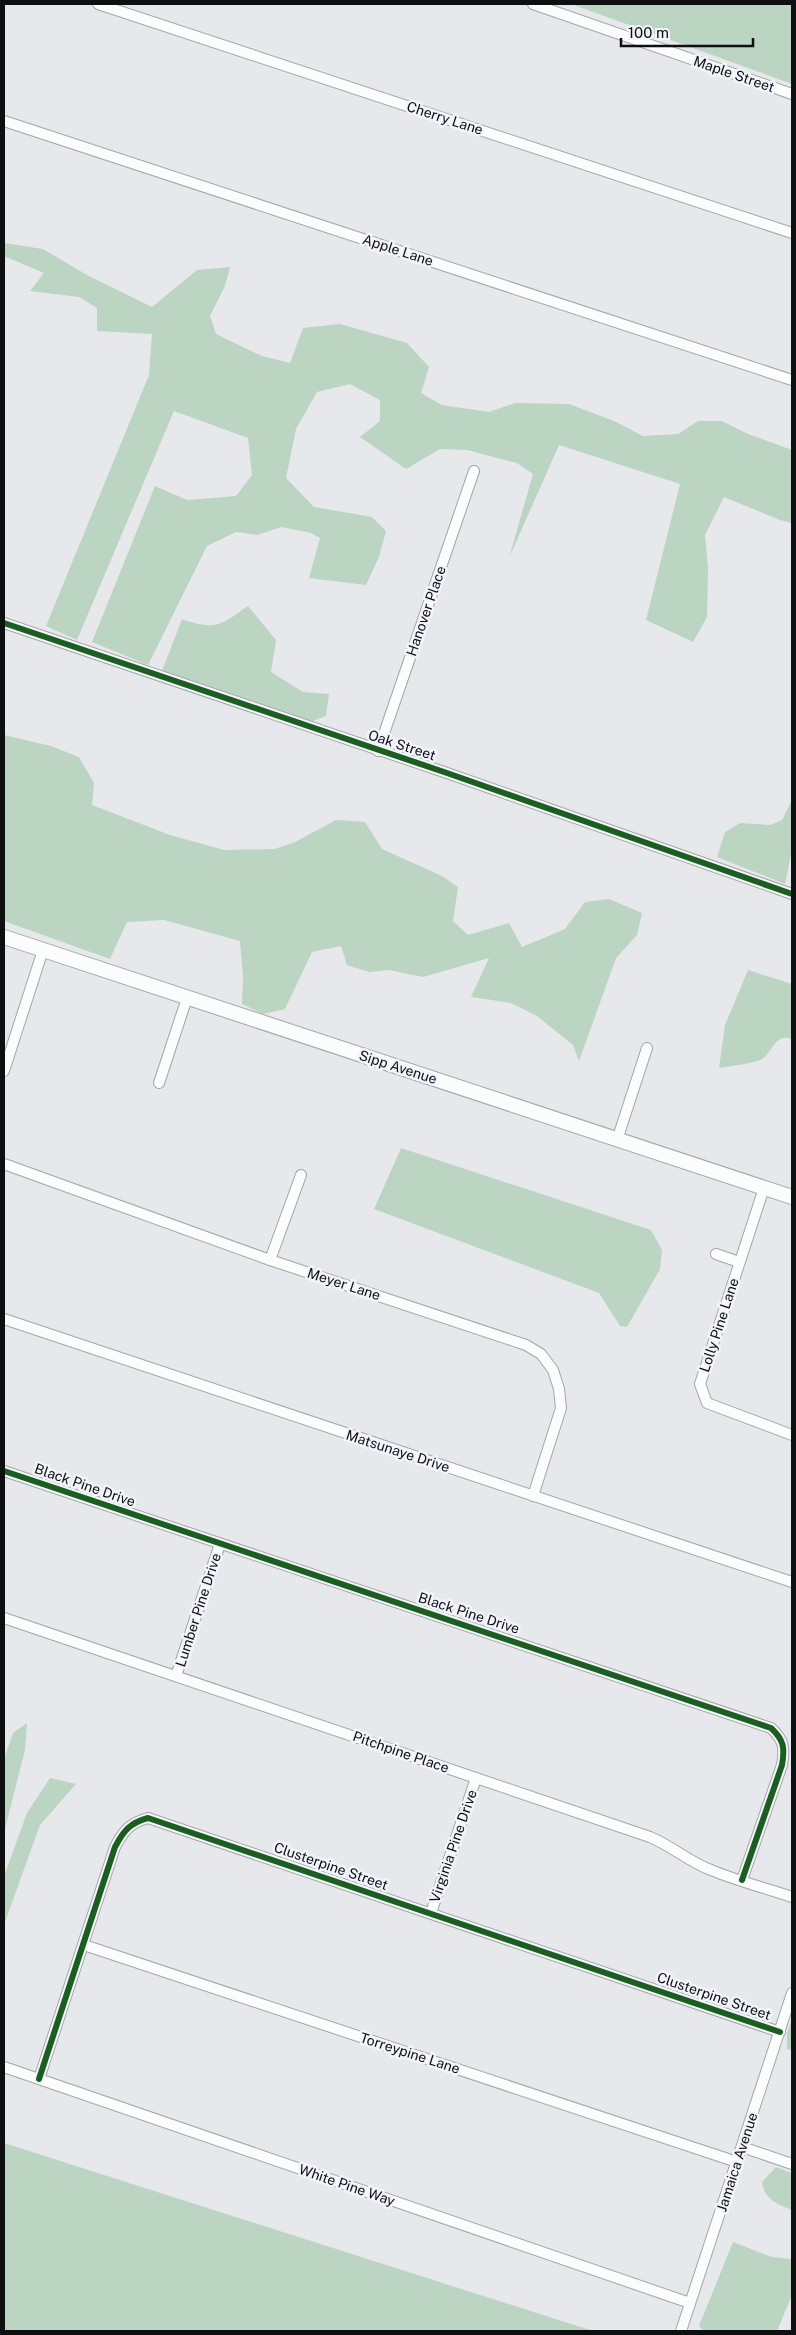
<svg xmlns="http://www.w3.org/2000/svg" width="796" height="2335" font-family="'Public Sans',sans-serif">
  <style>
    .green { fill: #bcd4c2 }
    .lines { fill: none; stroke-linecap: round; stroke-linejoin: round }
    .street-casing { stroke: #a5a5a8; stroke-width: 12 }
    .secondary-casing { stroke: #a5a5a8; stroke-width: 16 }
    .street { stroke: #fbfcfc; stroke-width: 10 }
    .secondary { stroke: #fbfcfc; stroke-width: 14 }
    .cycleway-casing { stroke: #f2f4fc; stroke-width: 9 }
    .cycleway { stroke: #1b5e20; stroke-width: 6 }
    .labels { text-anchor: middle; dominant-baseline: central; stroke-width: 5; stroke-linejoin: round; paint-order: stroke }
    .street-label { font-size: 14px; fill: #0e0f11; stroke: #f2f4fc }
  </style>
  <rect width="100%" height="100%" fill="#e7e8ec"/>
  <g class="green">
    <polygon points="571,4 792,4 792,84"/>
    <polygon points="4,243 43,249 87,275 152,307 197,270 230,267 225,286 210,316 216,334 262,356 290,363 303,328 340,324 407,343 429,367 421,393 442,405 489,412 515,403 569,404 614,421 643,436 678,434 698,421 722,421 748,434 792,450 792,523 780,520 724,497 705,535 708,568 707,617 693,642 646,620 680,484 559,445 509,558 533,474 517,463 467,450 440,449 406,469 360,437 380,421 380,400 350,384 317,392 296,429 286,478 314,507 372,517 386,531 379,557 366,585 309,578 320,538 311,533 282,527 257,535 236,532 207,546 148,665 92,642 155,486 187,500 236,496 252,475 248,438 174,411 77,640 46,626 149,375 152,334 97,331 97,308 79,297 30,291 44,273 4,256"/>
    <path d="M248,606L276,640L271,672L303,692L329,694L326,716L310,722L162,671L182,619C215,631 221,625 248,606Z"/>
    <polygon points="4,735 51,746 79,757 94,783 92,805 170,835 224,850 275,849 295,842 336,820 365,822 382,849 442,876 458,887 453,921 468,935 509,923 522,947 565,929 585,902 609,899 642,913 637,935 616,958 579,1061 573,1045 537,1016 511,1003 471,997 489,958 423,977 389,970 369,972 347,965 341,946 312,952 285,1009 263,1014 242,1004 243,976 240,941 164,920 127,922 110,959 4,921"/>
    <polygon points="792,800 792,850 785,884 717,857 725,832 740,823 770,825 782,820"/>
    <path d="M748,970L792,984V1039C775,1033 773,1052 762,1059C752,1064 730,1066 719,1068L725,1025Z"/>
    <polygon points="401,1148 651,1230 662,1250 660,1269 627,1327 620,1326 599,1293 374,1209"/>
    <polygon points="27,1723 25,1750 4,1833 4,1759 13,1733"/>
    <polygon points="50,1778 76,1784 40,1825 4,1925 4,1876 27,1813"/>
    <polygon points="792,2019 792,2050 787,2049 787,2033"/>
    <polygon points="4,2143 593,2331 4,2331"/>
    <path d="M776,2167L792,2173V2210C777,2204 764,2199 762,2182Z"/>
    <polygon points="733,2242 772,2257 792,2259 792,2295 777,2331 704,2331 699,2326"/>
  </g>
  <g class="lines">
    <defs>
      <g id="street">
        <polyline points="98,4 792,233"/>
        <polyline points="533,4 792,94"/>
        <polyline points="4,121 792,380"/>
        <polyline points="4,623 447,773 792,894"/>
        <polyline points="378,751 474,471"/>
        <polyline points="4,1071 43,950"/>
        <polyline points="159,1083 187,998"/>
        <polyline points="617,1140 647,1048"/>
        <polyline points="4,1164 270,1260 526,1345 541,1354 553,1370 559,1389 561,1408 533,1496"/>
        <polyline points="764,1188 700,1384 707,1403 792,1435"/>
        <polyline points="716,1254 739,1262"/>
        <polyline points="270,1260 301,1175"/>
        <polyline points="4,1319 792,1582"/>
        <path d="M4,1471L771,1728C784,1740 785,1748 782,1765L742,1880"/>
        <path d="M4,1618L650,1837C672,1846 689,1862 711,1870C737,1881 766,1888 792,1897"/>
        <polyline points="176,1676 220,1544"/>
        <polyline points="431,1913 476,1778"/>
        <polyline points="84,1945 737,2162"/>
        <polyline points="4,2067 690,2303"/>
        <path d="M39,2079L115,1847C124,1830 130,1823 148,1818L780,2032"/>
        <polyline points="742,2147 792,2164"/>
        <polyline points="681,2331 792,1993"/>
      </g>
      <polyline id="secondary" points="4,937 792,1197"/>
    </defs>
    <use href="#street" class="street-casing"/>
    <use href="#secondary" class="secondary-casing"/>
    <use href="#street" class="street"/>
    <use href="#secondary" class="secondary"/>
    <defs>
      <g id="cycleway">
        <polyline points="4,623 447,773 792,894"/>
        <path d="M4,1471L771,1728C784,1740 785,1748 782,1765L742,1880"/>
        <path d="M39,2079L115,1847C124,1830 130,1823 148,1818L780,2032"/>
      </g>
    </defs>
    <use href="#cycleway" class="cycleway-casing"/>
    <use href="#cycleway" class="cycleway"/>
  </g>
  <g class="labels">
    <g class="street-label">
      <text transform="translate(734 74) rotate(19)">Maple Street</text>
      <text transform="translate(445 118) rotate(18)">Cherry Lane</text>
      <text transform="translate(398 250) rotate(18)">Apple Lane</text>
      <text transform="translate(426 611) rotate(-71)">Hanover Place</text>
      <text transform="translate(402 745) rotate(18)">Oak Street</text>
      <text transform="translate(398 1067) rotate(18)">Sipp Avenue</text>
      <text transform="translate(344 1284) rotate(18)">Meyer Lane</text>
      <text transform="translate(719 1325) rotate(-72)">Lolly Pine Lane</text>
      <text transform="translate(398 1451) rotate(18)">Matsunaye Drive</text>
      <text transform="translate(85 1485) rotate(19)">Black Pine Drive</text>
      <text transform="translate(198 1610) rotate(-72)">Lumber Pine Drive</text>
      <text transform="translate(469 1613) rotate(18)">Black Pine Drive</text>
      <text transform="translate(401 1752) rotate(19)">Pitchpine Place</text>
      <text transform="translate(453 1846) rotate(-71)">Virginia Pine Drive</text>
      <text transform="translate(331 1866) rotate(19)">Clusterpine Street</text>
      <text transform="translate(714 1996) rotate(19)">Clusterpine Street</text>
      <text transform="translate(410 2053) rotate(18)">Torreypine Lane</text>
      <text transform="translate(737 2162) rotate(-72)">Jamaica Avenue</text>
      <text transform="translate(347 2185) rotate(19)">White Pine Way</text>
    </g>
  </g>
  <rect width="796" height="2335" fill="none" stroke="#0e0f11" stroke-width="10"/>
  <path d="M621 38v8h132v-8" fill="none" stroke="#0e0f11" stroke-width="2.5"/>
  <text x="628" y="38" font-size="15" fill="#0e0f11" stroke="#f2f4fc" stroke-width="4" paint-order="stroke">100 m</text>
</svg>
